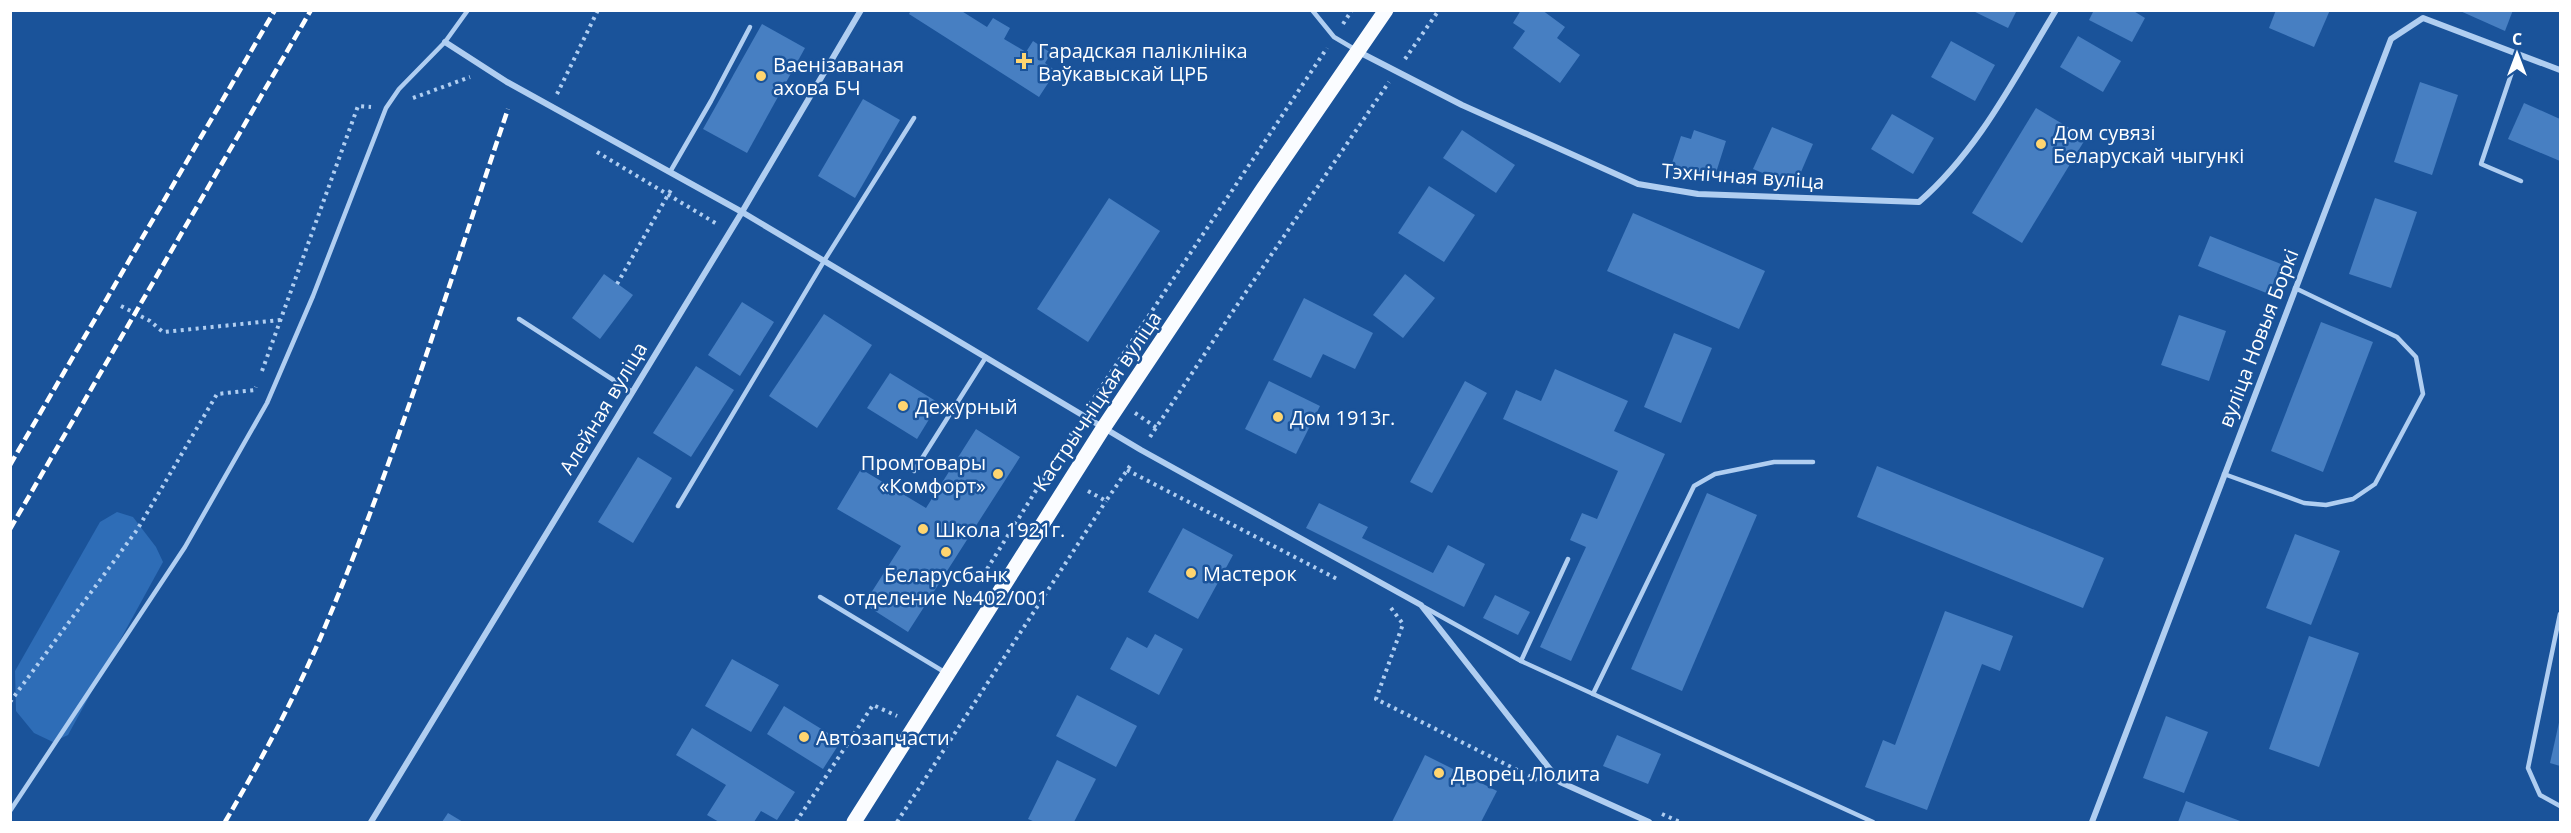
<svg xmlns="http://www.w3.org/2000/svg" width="2571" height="833" font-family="'Open Sans',sans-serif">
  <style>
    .green { fill: #2e6db7 }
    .building { fill: #477fc2 }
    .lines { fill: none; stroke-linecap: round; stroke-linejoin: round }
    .path { stroke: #b0cef1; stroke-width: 4; stroke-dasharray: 3 4.5; stroke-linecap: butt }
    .lane { stroke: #b0cef1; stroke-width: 4.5 }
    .street { stroke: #b0cef1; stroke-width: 6 }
    .primary { stroke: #fafcff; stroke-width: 15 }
    .rail { stroke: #fff; stroke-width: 4.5; stroke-dasharray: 10 4.5; stroke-linecap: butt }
    .poi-dot { fill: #ffd570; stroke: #1a539a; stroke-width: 2 }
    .labels { text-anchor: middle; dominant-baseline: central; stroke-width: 5; stroke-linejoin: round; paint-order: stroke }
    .poi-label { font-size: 20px; fill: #fff; stroke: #1a539a; text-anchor: start }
    .street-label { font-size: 20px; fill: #fff; stroke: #1a539a }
  </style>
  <rect width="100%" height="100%" fill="#1a539a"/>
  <polygon class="green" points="117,512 133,517 156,547 163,562 68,735 53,742 34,733 16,711 15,671 100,522"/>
  <g class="building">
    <polygon points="911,10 960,10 987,27 993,18 1010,28 1004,39 1026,52 1033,41 1051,53 1045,63 1056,71 1039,97 909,14"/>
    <polygon points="1521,10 1542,10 1565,27 1557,38 1580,55 1560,83 1513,48 1525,31 1513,23"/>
    <polygon points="1971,10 2017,10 2008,28"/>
    <polygon points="2094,10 2132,10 2145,18 2132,42 2089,20"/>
    <polygon points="2276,10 2330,10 2314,47 2269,28"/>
    <polygon points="2458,10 2513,10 2505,31"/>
    <polygon points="762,24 805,48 747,153 703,129"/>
    <polygon points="2078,36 2121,61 2103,92 2060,67"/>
    <polygon points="1951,41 1995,65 1975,101 1931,77"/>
    <polygon points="2420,82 2458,95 2432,175 2394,162"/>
    <polygon points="863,99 900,120 855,198 818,176"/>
    <polygon points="2524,103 2560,119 2560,161 2508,139"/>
    <polygon points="2036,108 2086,138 2022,243 1972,213"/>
    <polygon points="1892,114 1934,138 1913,174 1871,149"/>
    <polygon points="1772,127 1813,144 1795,186 1753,169"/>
    <polygon points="1462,130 1515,165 1496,193 1443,158"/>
    <polygon points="1694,130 1726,141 1714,179 1671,166 1681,136 1691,139"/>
    <polygon points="1429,186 1475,215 1444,262 1398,233"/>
    <polygon points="1109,198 1160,231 1088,342 1037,309"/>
    <polygon points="2375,198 2417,212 2391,288 2349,274"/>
    <polygon points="1633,213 1765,271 1739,329 1607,271"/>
    <polygon points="2210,236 2281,264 2269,294 2198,266"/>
    <polygon points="604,274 633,295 600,339 572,318"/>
    <polygon points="1405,274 1435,298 1403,338 1373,315"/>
    <polygon points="1304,298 1373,333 1355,369 1323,354 1311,378 1273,360"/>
    <polygon points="742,302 774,322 740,376 708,355"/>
    <polygon points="824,314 872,345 817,428 769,396"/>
    <polygon points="2179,315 2226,331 2209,381 2161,365"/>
    <polygon points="2321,322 2373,342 2323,472 2271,451"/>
    <polygon points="1674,333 1712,348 1681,423 1644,407"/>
    <polygon points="696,366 734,390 691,457 653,433"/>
    <polygon points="1555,369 1628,401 1614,431 1665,454 1571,661 1540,647 1586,547 1570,540 1582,513 1597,519 1618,471 1503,419 1516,390 1541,401"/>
    <polygon points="890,373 939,403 917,439 867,408"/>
    <polygon points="1269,381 1320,406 1296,454 1245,429"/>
    <polygon points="1465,381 1487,393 1432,493 1410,482"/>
    <polygon points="976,429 1020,457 908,632 864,604 901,546 837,509 861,469 926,508"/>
    <polygon points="638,457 672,478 633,543 598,522"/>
    <polygon points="1877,466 2104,558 2083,608 1857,517"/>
    <polygon points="1707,493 1757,515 1682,691 1631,669"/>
    <polygon points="1319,503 1368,527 1362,538 1433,573 1448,545 1485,564 1464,607 1306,528"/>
    <polygon points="1183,528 1233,555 1198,619 1148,592"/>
    <polygon points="2295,534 2340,551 2311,625 2266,608"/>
    <polygon points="1495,595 1530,612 1518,635 1483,618"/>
    <polygon points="1945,611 2013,636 2000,671 1982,664 1927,810 1865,787 1883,740 1895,745"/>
    <polygon points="1155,634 1183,649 1159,695 1110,669 1127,637 1147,648"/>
    <polygon points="2309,636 2359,653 2319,767 2269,749"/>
    <polygon points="732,659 779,685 751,732 705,706"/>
    <polygon points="1077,695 1137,726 1116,767 1056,736"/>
    <polygon points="784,706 841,741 823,769 767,734"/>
    <polygon points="2166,716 2208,732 2184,793 2143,778"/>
    <polygon points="2560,718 2560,766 2550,763"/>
    <polygon points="692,728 795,792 777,820 761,811 754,822 719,822 707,815 726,785 676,755"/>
    <polygon points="1617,735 1661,754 1648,784 1603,766"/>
    <polygon points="1425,755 1497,791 1481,822 1392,822"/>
    <polygon points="1057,760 1096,779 1074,822 1035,822 1028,819"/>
    <polygon points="2186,801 2243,822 2178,822"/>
    <polygon points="448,813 463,822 442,822"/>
  </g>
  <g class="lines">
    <g class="path">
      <polyline points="1343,24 1352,10"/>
      <polyline points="1405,59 1439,10"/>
      <polyline points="557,94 598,10"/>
      <polyline points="413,98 470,77"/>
      <polyline points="597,152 717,224"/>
      <polyline points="617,284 672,188"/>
      <polyline points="121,306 150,321 163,332 281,320"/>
      <polyline points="262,371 358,106 371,107"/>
      <polyline points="1090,404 1327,48"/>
      <polyline points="1135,413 1157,428"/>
      <polyline points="1150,437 1229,317 1389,82"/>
      <polyline points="1127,470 1339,580"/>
      <polyline points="1088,491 1106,501 1132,463"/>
      <polyline points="987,569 1075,428"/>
      <polyline points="1391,608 1403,624 1376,699 1537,780"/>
      <polyline points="10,702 137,530 217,394 255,390 256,387"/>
      <polyline points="1662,814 1680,822"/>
      <polyline points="796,822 873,705 897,716"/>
      <polyline points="897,822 1106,501"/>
    </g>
    <g class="lane">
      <polyline points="1312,10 1334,37 1356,50"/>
      <polyline points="2518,54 2481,164 2521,181"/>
      <polyline points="670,172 711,101 750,27"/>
      <polyline points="519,319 632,392"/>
      <polyline points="914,471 986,357"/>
      <polyline points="2224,474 2304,503 2326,505 2353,499 2375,484 2423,394 2416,357 2397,337 2295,288"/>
      <polyline points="678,506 824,261 914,118"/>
      <polyline points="820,597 946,673"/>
      <polyline points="1424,607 1521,661 1873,822"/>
      <polyline points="2560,614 2528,768 2540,795 2560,806"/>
      <polyline points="1521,661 1568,559"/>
      <polyline points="1593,694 1694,486 1715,474 1774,462 1813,462"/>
      <polyline points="10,811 185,547 267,403 313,296 386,108 399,89 445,42 468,10"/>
    </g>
    <g class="street">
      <polyline points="445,42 507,82 742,212 1141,450 1421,605 1560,782 1649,822"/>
      <path d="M1359,52L1462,105L1638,184L1698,194L1919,202C1979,150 2015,77 2056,10"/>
      <polyline points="371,822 742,212 861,10"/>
      <polyline points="2092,822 2391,39 2423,18 2560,70"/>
    </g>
    <polyline class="primary" points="854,822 1104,427 1263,189 1386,10"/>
    <g class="rail">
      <polyline points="10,465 275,10"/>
      <polyline points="10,529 311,10"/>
      <path d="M225,822C259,764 292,703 319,641C393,468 448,287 508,109"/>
    </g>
  </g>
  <g class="poi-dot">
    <path d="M1021 52h6v6h6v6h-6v6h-6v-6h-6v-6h6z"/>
    <circle cx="761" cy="76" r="6"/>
    <circle cx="2041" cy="144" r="6"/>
    <circle cx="903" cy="406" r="6"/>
    <circle cx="1278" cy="417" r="6"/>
    <circle cx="998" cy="474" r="6"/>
    <circle cx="923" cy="529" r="6"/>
    <circle cx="946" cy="552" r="6"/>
    <circle cx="1191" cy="573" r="6"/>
    <circle cx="804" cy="737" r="6"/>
    <circle cx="1439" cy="773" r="6"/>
  </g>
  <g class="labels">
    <g class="poi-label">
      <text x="1038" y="50">Гарадская паліклініка<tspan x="1038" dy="23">Ваўкавыскай ЦРБ</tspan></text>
      <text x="773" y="64">Ваенізаваная<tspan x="773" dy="23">ахова БЧ</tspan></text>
      <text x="2053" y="132">Дом сувязі<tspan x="2053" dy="23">Беларускай чыгункі</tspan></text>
      <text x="915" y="406">Дежурный</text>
      <text x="1290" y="417">Дом 1913г.</text>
      <text x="986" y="462" text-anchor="end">Промтовары<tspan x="986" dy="23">«Комфорт»</tspan></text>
      <text x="935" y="529">Школа 1921г.</text>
      <text x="1203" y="573">Мастерок</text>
      <text x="946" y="574" text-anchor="middle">Беларусбанк<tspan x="946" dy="23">отделение №402/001</tspan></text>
      <text x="816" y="737">Автозапчасти</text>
      <text x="1451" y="773">Дворец Лолита</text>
    </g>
    <g class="street-label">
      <text transform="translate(1743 176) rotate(4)">Тэхнічная вуліца</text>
      <text transform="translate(2258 338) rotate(-69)">вуліца Новыя Боркі</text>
      <text transform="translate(1097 401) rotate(-56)">Кастрычніцкая вуліца</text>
      <text transform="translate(603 408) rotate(-59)">Алейная вуліца</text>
    </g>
  </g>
  <rect width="2571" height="833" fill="none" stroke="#ffffff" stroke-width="24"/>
  <g transform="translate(2517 54)" stroke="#1a539a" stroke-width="4.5" paint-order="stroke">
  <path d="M0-4.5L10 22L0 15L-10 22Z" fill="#ffffff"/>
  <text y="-9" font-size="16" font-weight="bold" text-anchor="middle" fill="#ffffff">С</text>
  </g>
</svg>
